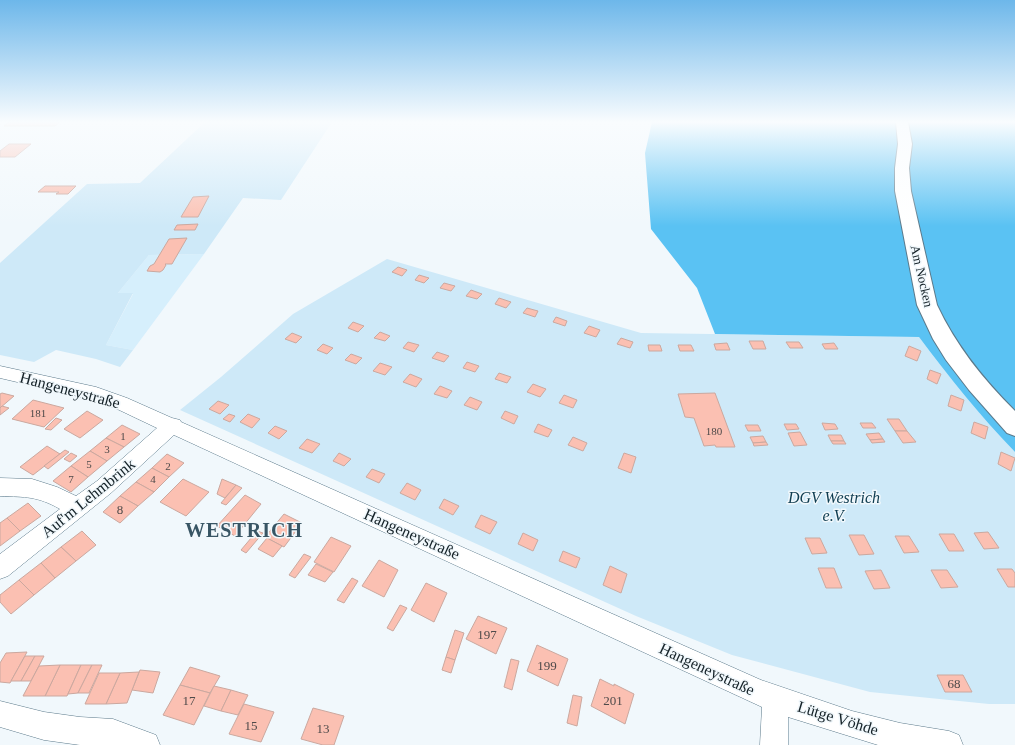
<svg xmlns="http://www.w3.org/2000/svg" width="1015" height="745" font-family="Georgia,serif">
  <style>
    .built { fill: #d6effc }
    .green { fill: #cee9f8 }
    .forest { fill: #5ac2f3 }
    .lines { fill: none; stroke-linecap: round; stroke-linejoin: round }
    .stream { stroke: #54bced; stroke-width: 3 }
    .building { fill: #fbc0b2; stroke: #cba89f }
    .street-casing { stroke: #5c7a8b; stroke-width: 1 }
    .secondary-casing { stroke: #5c7a8b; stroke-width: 2 }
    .street { fill: #fff; fill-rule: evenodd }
    .secondary { fill: #fff; fill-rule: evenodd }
    .labels { text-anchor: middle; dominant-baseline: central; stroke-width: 3; stroke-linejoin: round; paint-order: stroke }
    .number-label { font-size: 11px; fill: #4e4a4a }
    .street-label { font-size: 13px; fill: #152228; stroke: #f1f8fc }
    .near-number-label { font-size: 13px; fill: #4e4a4a }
    .near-street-label { font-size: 16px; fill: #152228; stroke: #f1f8fc }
    .near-park-label { font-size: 16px; font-style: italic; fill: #0f3d51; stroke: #f1f8fc }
    .near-district-label { font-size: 20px; font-weight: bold; letter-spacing: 1px; fill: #385564; stroke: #f1f8fc }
  </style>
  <rect width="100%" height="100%" fill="#f1f8fc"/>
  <polygon class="built" points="204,254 133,350 106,345 133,294 118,293 149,255"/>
  <g class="green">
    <polygon points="205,122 332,122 281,200 243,198 204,254 149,255 118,293 133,293 106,345 133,350 120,367 96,359 56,350 34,362 0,355 0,263 87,184 140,183"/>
    <path d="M387,259L641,333L919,337C949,377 980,416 1015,452V704H989L870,692L732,655L636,616L180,410L221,377L293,314Z"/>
  </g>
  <path class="forest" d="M652,122H1015V452C980,416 949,377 919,337L715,334L697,288L651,229L645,153Z"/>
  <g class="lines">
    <polyline class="stream" points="680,126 683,122"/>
  </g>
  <g class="building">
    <polygon points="9,122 60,122 55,126 4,126"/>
    <polygon points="9,144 31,144 15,157 0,157 0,151"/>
    <polygon points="45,186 76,186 68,194 56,194 59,192 38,192"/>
    <polygon points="209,196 198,217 181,217 193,197"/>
    <polygon points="198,224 195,230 174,230 177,225"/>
    <polygon points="187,238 172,264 165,264 166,265 163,270 160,272 147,271 150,266 154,264 169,239"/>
    <polygon points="398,267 407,270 402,276 392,272"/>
    <polygon points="419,275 429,278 424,283 415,280"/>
    <polygon points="444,283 455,286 451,291 440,288"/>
    <polygon points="471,290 482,294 477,299 466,296"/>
    <polygon points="499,298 511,302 506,308 495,304"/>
    <polygon points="527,308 538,311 535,317 523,313"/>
    <polygon points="556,317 567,321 565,326 553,322"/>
    <polygon points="353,322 364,326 358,332 348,328"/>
    <polygon points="589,326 600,330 596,337 584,333"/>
    <polygon points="380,332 390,336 385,341 374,338"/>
    <polygon points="292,333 302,337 296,343 285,339"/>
    <polygon points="621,338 633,342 630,348 617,344"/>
    <polygon points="749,341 763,341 766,349 753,349"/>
    <polygon points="408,342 419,345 414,352 403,348"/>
    <polygon points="786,342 799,342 803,348 790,348"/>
    <polygon points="727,343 730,350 716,350 714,344"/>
    <polygon points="834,343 838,349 825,349 822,344"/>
    <polygon points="323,344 333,348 327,354 317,350"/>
    <polygon points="648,345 660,345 662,351 649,351"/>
    <polygon points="678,345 691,345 694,351 680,351"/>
    <polygon points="909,346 921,351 917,361 905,356"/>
    <polygon points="437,352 449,356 444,362 432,358"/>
    <polygon points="351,354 362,358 356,364 345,360"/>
    <polygon points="467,362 479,366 475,372 463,368"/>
    <polygon points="380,363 392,367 385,375 373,371"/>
    <polygon points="930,370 941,374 937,384 927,379"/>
    <polygon points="499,373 511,377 507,383 495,379"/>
    <polygon points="410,374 422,379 416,387 403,382"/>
    <polygon points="533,384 546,389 540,397 527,392"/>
    <polygon points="440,386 452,391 447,398 434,394"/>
    <polygon points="2,393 14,396 0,408 0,394"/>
    <polygon points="715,393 735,447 716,447 715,445 704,446 694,418 685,417 678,394"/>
    <polygon points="564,395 577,400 573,408 559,403"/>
    <polygon points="951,395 964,400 961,411 948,406"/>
    <polygon points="470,397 482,402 477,410 464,405"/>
    <polygon points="33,400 64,408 44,427 12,419"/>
    <polygon points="218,401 229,405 220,414 209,409"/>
    <polygon points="2,406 9,408 0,415 0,408"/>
    <polygon points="87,411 103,420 80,438 64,429"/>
    <polygon points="505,411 518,416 514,424 501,418"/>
    <polygon points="229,414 235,416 230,422 223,419"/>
    <polygon points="248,414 260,419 252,428 240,422"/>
    <polygon points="56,418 62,420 51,430 45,429"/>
    <polygon points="887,419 899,419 907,431 895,431"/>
    <polygon points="974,422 988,427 985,439 971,433"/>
    <polygon points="822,423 835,424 838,429 825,430"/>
    <polygon points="860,423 872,423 876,428 863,428"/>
    <polygon points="538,424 552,430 548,437 534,432"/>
    <polygon points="784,424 796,424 799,429 787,430"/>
    <polygon points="122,425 140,434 124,447 106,438"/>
    <polygon points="745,425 758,425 761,431 748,431"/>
    <polygon points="275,426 287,431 279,439 268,433"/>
    <polygon points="895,431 907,431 916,442 903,443"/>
    <polygon points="800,432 807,445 794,446 788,433"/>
    <polygon points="879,433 883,439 870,440 866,434"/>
    <polygon points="828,435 841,435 844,441 831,441"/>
    <polygon points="763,436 766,442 753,443 750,437"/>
    <polygon points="573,437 587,443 583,451 568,445"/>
    <polygon points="106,438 124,447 107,461 90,451"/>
    <polygon points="307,439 320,444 312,453 299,448"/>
    <polygon points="883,439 885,442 872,443 870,440"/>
    <polygon points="831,441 844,441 846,444 833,444"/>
    <polygon points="766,442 768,445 754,446 753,443"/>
    <polygon points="47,446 60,454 33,475 20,467"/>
    <polygon points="65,450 69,452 48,469 44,466"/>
    <polygon points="90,451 107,461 88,477 71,466"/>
    <polygon points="1001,452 1015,458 1011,471 998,464"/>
    <polygon points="71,453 77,456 70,462 64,459"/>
    <polygon points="339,453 351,459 344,466 333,461"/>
    <polygon points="624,453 636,457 631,473 618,468"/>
    <polygon points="167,454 184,463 169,477 152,468"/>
    <polygon points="71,466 88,477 71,492 53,481"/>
    <polygon points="152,468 169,477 154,492 136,482"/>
    <polygon points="372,469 385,474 379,483 366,477"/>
    <polygon points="183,479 209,492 186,516 160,502"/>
    <polygon points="222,479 236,485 225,498 217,494"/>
    <polygon points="136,482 154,492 138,506 120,496"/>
    <polygon points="407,483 421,490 415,500 400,493"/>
    <polygon points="236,485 242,488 226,505 221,503"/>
    <polygon points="245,495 261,504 235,536 217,526"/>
    <polygon points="120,496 138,506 120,523 103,512"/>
    <polygon points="444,499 459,506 453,515 439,508"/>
    <polygon points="28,503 41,516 20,531 7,518"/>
    <polygon points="284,514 302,523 284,547 265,537"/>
    <polygon points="481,515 497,522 490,534 475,527"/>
    <polygon points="7,518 20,531 0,546 0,523"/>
    <polygon points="82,531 96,545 76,561 61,547"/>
    <polygon points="257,531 263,533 246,553 241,550"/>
    <polygon points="988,532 999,548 984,549 974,533"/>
    <polygon points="523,533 538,540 533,551 518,544"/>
    <polygon points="939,534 954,534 964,551 949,551"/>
    <polygon points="849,535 864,535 874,554 859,555"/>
    <polygon points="895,536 909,536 919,552 904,553"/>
    <polygon points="331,537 351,546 334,572 314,562"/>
    <polygon points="267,538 282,546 273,557 258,549"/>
    <polygon points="805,538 820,538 827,553 812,554"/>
    <polygon points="61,547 76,561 55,578 41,563"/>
    <polygon points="563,551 580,558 576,568 559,561"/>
    <polygon points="304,554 311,557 295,578 289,575"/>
    <polygon points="379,560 398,570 384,597 362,586"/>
    <polygon points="41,563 55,578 34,595 19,580"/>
    <polygon points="316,564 333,572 325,582 308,575"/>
    <polygon points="610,566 627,574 621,593 603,585"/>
    <polygon points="818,568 834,568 842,588 826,588"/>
    <polygon points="997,569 1012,569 1015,573 1015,587 1008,587"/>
    <polygon points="881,570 890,588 874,589 865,571"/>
    <polygon points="931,570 947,570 958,587 941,588"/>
    <polygon points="352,578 358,581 344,603 337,600"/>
    <polygon points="19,580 34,595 11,614 0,602 0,595"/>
    <polygon points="426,583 447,593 434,622 411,610"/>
    <polygon points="400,605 407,608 393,631 387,628"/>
    <polygon points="478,616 507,628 496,654 466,639"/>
    <polygon points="455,630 464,633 455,660 446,657"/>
    <polygon points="537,645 568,659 558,686 527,671"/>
    <polygon points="27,652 10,683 0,682 0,663 6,653"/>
    <polygon points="25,656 35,656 21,681 11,681"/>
    <polygon points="35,656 44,656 31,681 21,681"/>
    <polygon points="446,657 455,660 451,673 442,670"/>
    <polygon points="511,659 519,661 512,690 504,687"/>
    <polygon points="60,665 81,665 67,696 45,696"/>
    <polygon points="60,665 45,696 23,696 39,666"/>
    <polygon points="81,665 92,665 78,693 68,694"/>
    <polygon points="92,665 102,665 89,693 78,693"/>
    <polygon points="190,667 220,676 210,693 180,685"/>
    <polygon points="140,670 160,672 153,693 132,690"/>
    <polygon points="139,672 127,703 106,704 120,673"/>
    <polygon points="99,673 120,673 106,704 85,704"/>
    <polygon points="937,675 963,675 972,692 945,692"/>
    <polygon points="600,679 614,686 614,684 634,694 625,724 591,706"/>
    <polygon points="180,685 210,693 194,725 163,715"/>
    <polygon points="214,686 231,690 221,711 204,706"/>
    <polygon points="231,690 248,695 238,715 221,711"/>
    <polygon points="573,695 582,697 577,726 567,723"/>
    <polygon points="244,704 274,712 261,742 229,734"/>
    <polygon points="313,708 344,716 334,745 323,745 301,739"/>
  </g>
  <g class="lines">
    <defs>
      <g id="street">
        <path d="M0,366L96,387L127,398L172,418L180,420L181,422L761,680L852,711L900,723L949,731L959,735L963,745H878L788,717V745H760L762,707L174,435L111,493L8,576L0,579V554L60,509C37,496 26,497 0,496V478L32,479L57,487L76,496L97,481L157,428L115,408L94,400L0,378Z"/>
        <polygon points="0,701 44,712 80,717 113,719 156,735 160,745 80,745 44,740 0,727"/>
      </g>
      <path id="secondary" d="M896,122H908L912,144L909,168L911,191L937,305C956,346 983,379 1015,411V436L1007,433L969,390L946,360L933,339L917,305L895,191V168L898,144Z"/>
    </defs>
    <use href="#street" class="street-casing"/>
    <use href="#secondary" class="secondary-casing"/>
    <use href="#street" class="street"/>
    <use href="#secondary" class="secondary"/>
  </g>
  <linearGradient id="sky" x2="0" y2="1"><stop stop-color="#6db7ea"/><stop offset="0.54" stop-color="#f9fcfe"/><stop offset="1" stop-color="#f9fcfe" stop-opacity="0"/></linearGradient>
  <rect width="1015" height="226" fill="url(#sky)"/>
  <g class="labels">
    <g class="number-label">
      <text x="38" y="413">181</text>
      <text x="714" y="431">180</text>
      <text x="123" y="436">1</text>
      <text x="107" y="449">3</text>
      <text x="89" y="464">5</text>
      <text x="168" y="466">2</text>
      <text x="71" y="479">7</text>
      <text x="153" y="479">4</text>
    </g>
    <g class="street-label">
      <text transform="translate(922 276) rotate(77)">Am Nocken</text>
    </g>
    <g class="near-number-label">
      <text x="120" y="509">8</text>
      <text x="487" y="634">197</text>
      <text x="547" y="665">199</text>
      <text x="954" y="683">68</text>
      <text x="189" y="700">17</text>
      <text x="613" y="700">201</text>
      <text x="251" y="725">15</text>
      <text x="323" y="728">13</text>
    </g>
    <g class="near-street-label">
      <text transform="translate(70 390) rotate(15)">Hangeneystraße</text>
      <text transform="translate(88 498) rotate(-39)">Auf'm Lehmbrink</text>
      <text transform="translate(412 534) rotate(24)">Hangeneystraße</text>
      <text transform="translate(707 669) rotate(25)">Hangeneystraße</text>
      <text transform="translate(838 718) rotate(17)">Lütge Vöhde</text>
    </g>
    <g class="near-park-label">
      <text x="834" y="497">DGV Westrich<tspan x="834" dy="18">e.V.</tspan></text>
    </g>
    <g class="near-district-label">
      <text x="244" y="530">WESTRICH</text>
    </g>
  </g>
</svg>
